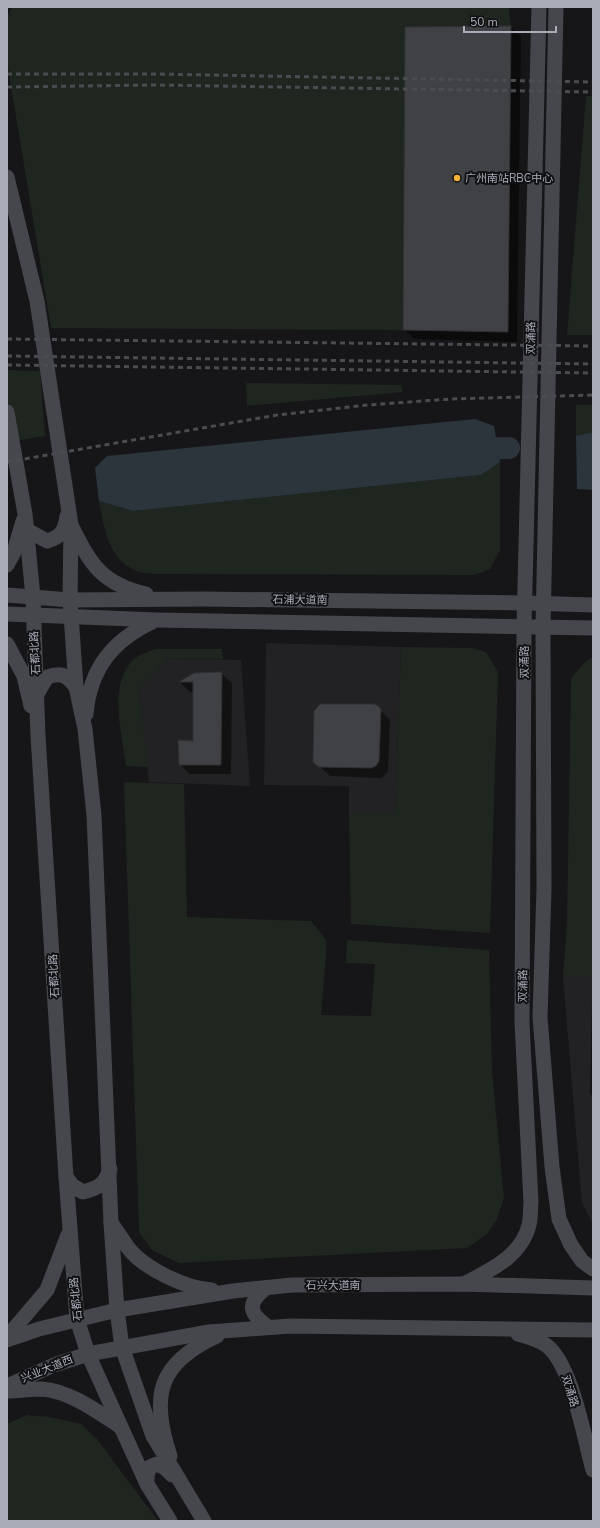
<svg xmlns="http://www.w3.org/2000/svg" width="600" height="1528" font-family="'Nunito Sans','Noto Sans SC',sans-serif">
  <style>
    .built { fill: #222225 }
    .green { fill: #1e261f }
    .water { fill: #2c353c }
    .shadow { fill: #0007 }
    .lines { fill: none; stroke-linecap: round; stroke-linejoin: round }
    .river { stroke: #2c353c; stroke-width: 22 }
    .building { fill: #404145; stroke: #303034 }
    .secondary { stroke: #45474d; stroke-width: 15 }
    .rail { stroke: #4a4c52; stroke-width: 3; stroke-dasharray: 5 4; stroke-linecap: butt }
    .poi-dot { fill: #f2b134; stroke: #111113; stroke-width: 1.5 }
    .labels { text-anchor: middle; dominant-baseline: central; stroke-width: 4; stroke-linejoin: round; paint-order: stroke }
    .poi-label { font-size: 11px; fill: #a8adb8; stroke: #111113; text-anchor: start }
    .street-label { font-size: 11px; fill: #a8adb8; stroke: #111113 }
  </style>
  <rect width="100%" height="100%" fill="#161618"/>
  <g class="built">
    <polygon points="266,643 401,647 395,814 349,814 349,786 264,785"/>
    <polygon points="168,658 241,660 250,786 149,782 139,690"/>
    <polygon points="563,977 593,977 593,1224 582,1203"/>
  </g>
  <g class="green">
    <polygon points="12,7 509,7 511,26 405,27 403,330 51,328 7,62 7,17"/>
    <polygon points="586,96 593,96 593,335 567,335"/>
    <polygon points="7,370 40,371 45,436 7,442"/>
    <polygon points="246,383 401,385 403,392 247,406"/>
    <polygon points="576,405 593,405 593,432 576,436"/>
    <path d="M500,462V550L490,569L475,575L167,574C159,574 147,574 139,572C107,560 105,529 99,501L133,511L481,475Z"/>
    <polygon points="401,647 473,648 486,652 498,672 490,933 351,924 349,814 395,814"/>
    <path d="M155,649H222L223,659L168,658L139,690L148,767L126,766C122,734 106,678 138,656C143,653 150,651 155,649Z"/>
    <polygon points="593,657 593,977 563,977 567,924 571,678 584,663"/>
    <polygon points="124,782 184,784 187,917 311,921 327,941 321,1015 371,1016 375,964 346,963 347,940 489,950 492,1071 504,1198 497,1219 487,1234 467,1248 179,1263 152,1250 139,1232"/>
    <polygon points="27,1415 50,1417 81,1424 97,1439 158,1521 7,1521 7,1424"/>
  </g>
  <g class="water">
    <polygon points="475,419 494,426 500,462 481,475 133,511 99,501 95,468 107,456"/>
    <polygon points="593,432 593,490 577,489 576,436"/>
  </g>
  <g class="shadow">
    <polygon points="511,27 521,36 517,342 414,339 404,329"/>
    <polygon points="195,674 222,674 232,683 231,774 189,774 180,764 194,742 194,692 190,692 180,682"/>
    <polygon points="320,705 377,707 390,720 388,771 385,775 381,778 330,776 314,761 315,711"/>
    <polygon points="592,992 593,992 593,1097 590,1094"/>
  </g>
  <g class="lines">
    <polyline class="river" points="468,449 509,448"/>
  </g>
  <g class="building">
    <polygon points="511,26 508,332 403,330 405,27"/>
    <polygon points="222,672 221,765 179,765 178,740 193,741 193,682 179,682 194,673"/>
    <polygon points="320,704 374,704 378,706 381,709 379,761 376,766 371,768 319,767 316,765 313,762 314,711"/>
  </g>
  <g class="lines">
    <g class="secondary">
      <polyline points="556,7 543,628 544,889 540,1017 552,1167 559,1219 571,1245 582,1261 593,1269"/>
      <polyline points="7,177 37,301 71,525 70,600 76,687 85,729 94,815 111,1223 117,1310 122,1347 153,1436 204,1521"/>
      <polyline points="7,412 25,514 33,597 38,736 66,1177 77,1319 88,1354 121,1427 147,1484 170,1521"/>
      <path d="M72,527C91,565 102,584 146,594"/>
      <path d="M27,530L47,541C61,537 65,531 67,516"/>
      <polyline points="7,565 14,552 23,521"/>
      <polyline points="7,595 70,600 204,599 525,603 593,605"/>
      <polyline points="7,614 157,620 593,628"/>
      <polyline points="7,644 24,676 31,706"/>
      <path d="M37,694L47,677C61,672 67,675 76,687"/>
      <path d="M86,714C90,669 112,641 152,622"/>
      <path d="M66,1177L73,1186L83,1192C98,1188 105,1185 110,1169"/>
      <path d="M111,1223C117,1231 123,1241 129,1249C145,1269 187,1289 212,1290"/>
      <path d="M464,1284C490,1270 521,1257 529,1225C531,1218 530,1210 531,1203L522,1022L524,628L539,7"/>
      <path d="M266,1288C246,1304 249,1313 268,1327"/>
      <path d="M518,1334C528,1337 537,1339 546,1345C572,1364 584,1438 593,1470"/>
      <polyline points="7,1337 47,1290 68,1235"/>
      <polyline points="7,1340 39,1329 117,1310 233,1291 292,1285 464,1284 593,1288"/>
      <polyline points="7,1386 54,1365 88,1354 209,1332 290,1326 593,1330"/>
      <path d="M7,1391C18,1391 30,1389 42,1389C70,1391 98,1412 121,1427"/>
      <path d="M170,1456C150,1396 158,1363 217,1336"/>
      <polyline points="147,1484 147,1475 150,1467 157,1464 165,1468 172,1475"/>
    </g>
    <g class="rail">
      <polyline points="7,74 154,74 593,82"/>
      <polyline points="7,87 155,85 593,92"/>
      <polyline points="7,339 593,346"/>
      <polyline points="7,356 593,364"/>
      <polyline points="7,365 593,373"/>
      <polyline points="7,462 277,415 368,405 450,399 593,395"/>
    </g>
  </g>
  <circle class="poi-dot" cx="457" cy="178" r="4"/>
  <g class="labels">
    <g class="poi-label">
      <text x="465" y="178">广州南站RBC中心</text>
    </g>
    <g class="street-label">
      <text transform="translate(531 338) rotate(-89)">双涌路</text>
      <text transform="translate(300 600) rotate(1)">石浦大道南</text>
      <text transform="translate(35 653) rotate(-93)">石都北路</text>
      <text transform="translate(524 662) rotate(-90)">双涌路</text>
      <text transform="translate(54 976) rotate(-93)">石都北路</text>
      <text transform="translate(523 986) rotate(-89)">双涌路</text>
      <text x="333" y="1285">石兴大道南</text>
      <text transform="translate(76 1299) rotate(-96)">石都北路</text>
      <text transform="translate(47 1369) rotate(-22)">兴业大道西</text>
      <text transform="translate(570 1391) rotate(73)">双涌路</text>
    </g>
  </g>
  <rect width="600" height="1528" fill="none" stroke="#a8adb8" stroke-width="16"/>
  <path d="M464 26v6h92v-6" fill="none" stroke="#a8adb8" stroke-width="2"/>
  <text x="470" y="26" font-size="12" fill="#a8adb8" stroke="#111113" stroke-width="3" paint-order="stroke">50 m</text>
</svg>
